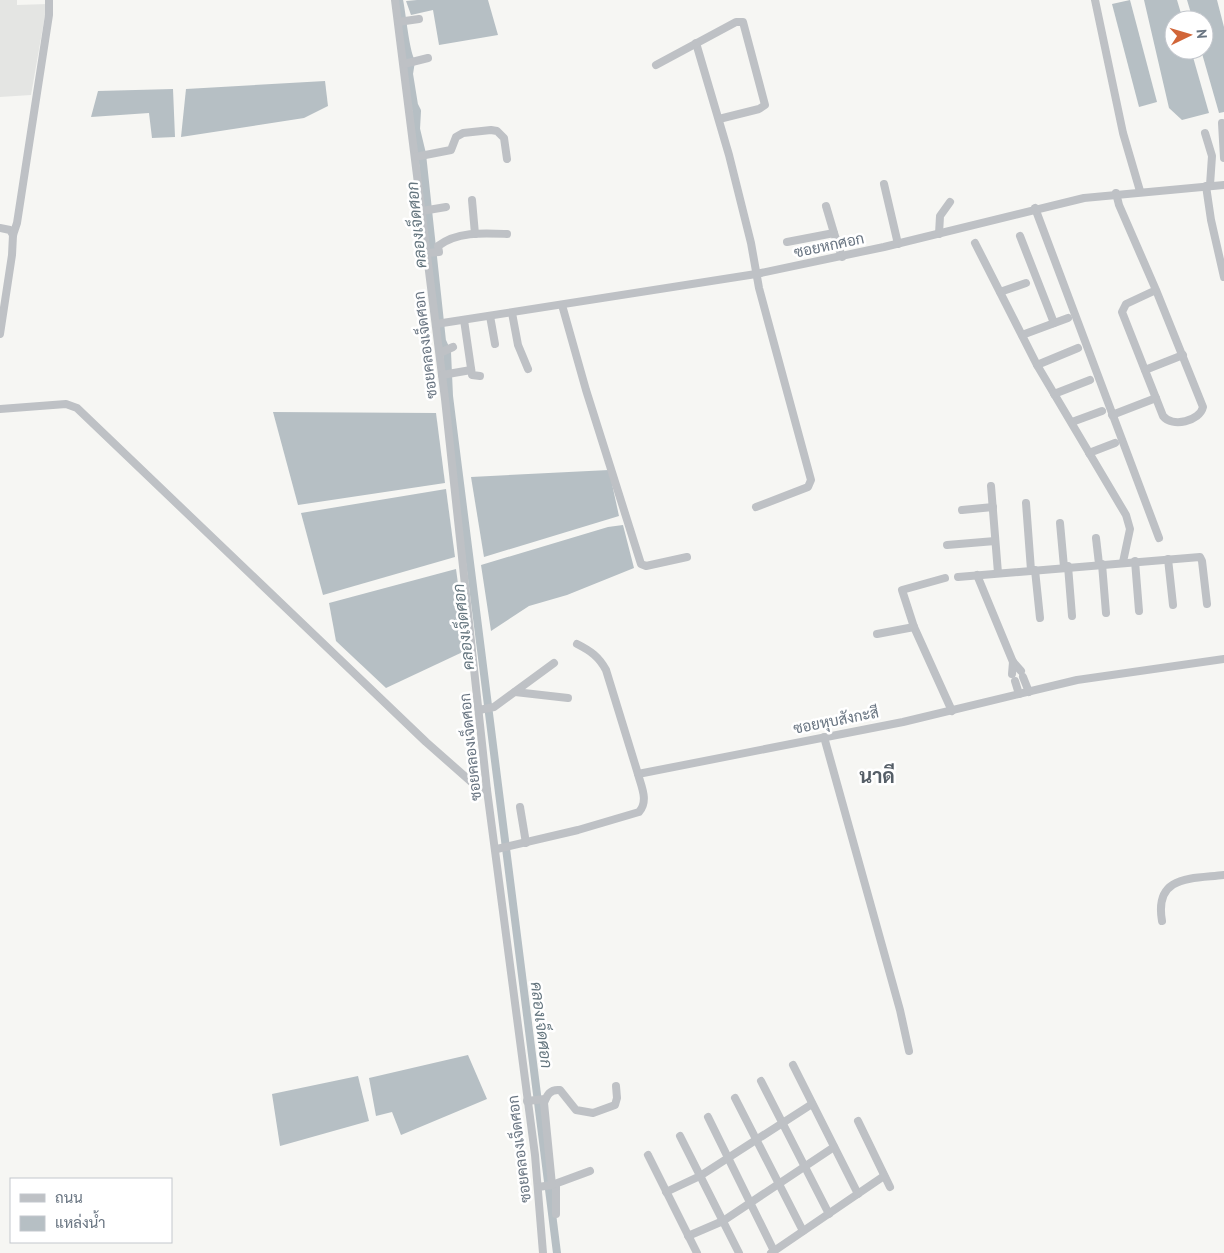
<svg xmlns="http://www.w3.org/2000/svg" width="1224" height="1253" font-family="'PT Sans',Sarabun,sans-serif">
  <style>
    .built { fill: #e4e5e3 }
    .water { fill: #b6bfc4 }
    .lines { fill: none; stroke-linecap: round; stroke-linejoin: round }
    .canal { stroke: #b6bfc4; stroke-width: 8 }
    .street { stroke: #bec1c5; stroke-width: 8 }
    .labels { text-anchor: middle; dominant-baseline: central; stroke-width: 5; stroke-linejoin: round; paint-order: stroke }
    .street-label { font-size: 15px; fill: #687481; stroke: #fff }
    .water-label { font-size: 16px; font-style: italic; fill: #64757e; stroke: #fff }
    .district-label { font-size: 20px; font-weight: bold; fill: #555e67; stroke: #fff }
  </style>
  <rect width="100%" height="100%" fill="#f6f6f3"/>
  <polygon class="built" points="0,0 17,0 17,5 47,4 31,95 0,97"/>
  <g class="water">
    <polygon points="417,0 488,0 498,35 439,45 433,10 411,15 406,1"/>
    <polygon points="1130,0 1157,102 1139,107 1112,4"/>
    <polygon points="1144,0 1177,0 1183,20 1174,20 1174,50 1191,50 1209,113 1182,120 1169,108"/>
    <polygon points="1187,0 1217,0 1224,27 1224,112 1219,113 1201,50 1204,50 1204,20 1193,20"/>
    <polygon points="325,81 328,106 304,118 181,137 186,89"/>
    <polygon points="173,89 175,137 152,138 149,113 91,117 98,91"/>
    <polygon points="273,412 436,413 445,483 298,505"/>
    <polygon points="609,470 619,516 484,557 471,477"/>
    <polygon points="446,489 455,557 323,595 301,513"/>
    <polygon points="623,525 634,568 567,595 529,606 491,631 481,565 608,527"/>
    <polygon points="456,569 467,650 386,688 336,641 329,603"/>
    <polygon points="468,1055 487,1099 401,1135 392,1112 376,1116 369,1078"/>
    <polygon points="358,1076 369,1121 280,1146 272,1094"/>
  </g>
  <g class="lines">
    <path class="canal" d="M399,0C402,13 405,53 411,61L409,74L414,105L417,111L416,129L422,154L442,341L447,352L449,396L557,1253"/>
    <g class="street">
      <polyline points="395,0 445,399 487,790 535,1155 543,1253"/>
      <polyline points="1095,0 1123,133 1140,191"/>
      <polyline points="398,22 419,19"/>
      <polyline points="696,43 729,155 751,243 759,288 811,480 808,487 756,507"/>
      <polyline points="404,64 428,58"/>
      <polyline points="656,65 736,22 743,22 765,105 759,109 719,119"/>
      <polyline points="1222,123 1224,158"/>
      <polyline points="1205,133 1212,156 1210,185"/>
      <polyline points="415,157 451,150 456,137 463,133 491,130 497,131 504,138 507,159"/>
      <polyline points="884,184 898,244"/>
      <polyline points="1206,186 1211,220 1224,277"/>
      <path d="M1116,193L1119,205L1156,290L1203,407C1200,421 1172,428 1163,416L1122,312L1126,304L1156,290"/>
      <polyline points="472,200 475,234"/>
      <polyline points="826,206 834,233"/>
      <polyline points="1035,208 1159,538"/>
      <polyline points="422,211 446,207"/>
      <polyline points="0,228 10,230 13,235"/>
      <polyline points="939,234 940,216 950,202"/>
      <polyline points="1020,236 1054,323"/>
      <polyline points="787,242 834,233 842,257"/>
      <polyline points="975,243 1037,365 1126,515 1130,529 1123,562"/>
      <path d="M427,253L439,252L438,246C457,231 485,233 507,234"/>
      <polyline points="1000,292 1026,283"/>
      <polyline points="562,305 586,390 641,564 646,566 687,557"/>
      <polyline points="512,313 518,345 528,369"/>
      <polyline points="490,316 495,344"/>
      <polyline points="464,320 472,375 480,376"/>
      <polyline points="436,324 756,274 884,247 1084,198 1224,185"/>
      <polyline points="0,334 12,255 13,235 17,223 49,15 49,0"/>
      <polyline points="1022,335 1068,318"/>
      <polyline points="440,353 453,347"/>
      <polyline points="1037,365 1078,348"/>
      <polyline points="1145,370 1183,355"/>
      <polyline points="442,375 471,370"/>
      <polyline points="1054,394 1090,380"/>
      <polyline points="0,409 66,404 77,408 426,742 477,787 487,790"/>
      <polyline points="1112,415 1156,398"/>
      <polyline points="1072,422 1102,411"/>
      <polyline points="1089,453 1115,443"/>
      <polyline points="991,486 998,573"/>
      <polyline points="1026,503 1031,570"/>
      <polyline points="962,510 993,507"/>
      <polyline points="1060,523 1064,567"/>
      <polyline points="1096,538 1099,564"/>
      <polyline points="947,545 995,541"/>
      <polyline points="1168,559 1173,605"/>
      <polyline points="1135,561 1139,611"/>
      <polyline points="1102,564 1106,613"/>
      <polyline points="1068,566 1072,616"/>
      <polyline points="1035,570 1040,618"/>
      <polyline points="977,575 1013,662 1021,671"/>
      <polyline points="958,577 1200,557 1202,561 1207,604"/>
      <polyline points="945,578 902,590 914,627 952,711"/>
      <polyline points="877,634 914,627"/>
      <path d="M577,644C591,651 599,657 606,670L638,774"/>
      <polyline points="1012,674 1013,662"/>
      <polyline points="1023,677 1029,692"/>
      <polyline points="1015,681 1019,694"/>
      <polyline points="515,692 568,698"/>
      <polyline points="479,710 494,707 554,663"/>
      <polyline points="824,737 900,1010 909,1051"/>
      <polyline points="520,807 526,843"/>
      <path d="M497,849L578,830L639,812C649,801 641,786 638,774L903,722L1077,680L1224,659"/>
      <path d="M1162,921C1154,875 1191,879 1224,875"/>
      <polyline points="793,1065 858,1194"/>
      <polyline points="761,1081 829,1214"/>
      <polyline points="735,1098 803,1231"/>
      <polyline points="527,1101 545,1099"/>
      <polyline points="708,1117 774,1251"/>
      <polyline points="858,1121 890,1187"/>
      <polyline points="680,1136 739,1253"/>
      <polyline points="648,1155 697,1253"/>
      <polyline points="556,1184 556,1214"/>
      <polyline points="552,1185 590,1171"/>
      <path d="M538,1187L552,1185L544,1103C547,1095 550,1089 560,1090L576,1110L593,1113L615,1105L617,1098L616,1086"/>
      <polyline points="666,1192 700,1176 812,1104"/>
      <polyline points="688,1236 723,1221 834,1147"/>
      <polyline points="771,1253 884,1176"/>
    </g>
  </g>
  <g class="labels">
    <g class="street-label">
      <text transform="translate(829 245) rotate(-12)">ซอยหกศอก</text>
      <text transform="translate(425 345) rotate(-97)">ซอยคลองเจ็ดศอก</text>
      <text transform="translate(836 720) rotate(-11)">ซอยหุบสังกะสี</text>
      <text transform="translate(470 747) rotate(-96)">ซอยคลองเจ็ดศอก</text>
      <text transform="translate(519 1149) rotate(-97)">ซอยคลองเจ็ดศอก</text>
    </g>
    <g class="water-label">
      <text transform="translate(416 225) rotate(-96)">คลองเจ็ดศอก</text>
      <text transform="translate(463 627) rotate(-97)">คลองเจ็ดศอก</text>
      <text transform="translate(542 1025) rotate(83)">คลองเจ็ดศอก</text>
    </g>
    <g class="district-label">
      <text x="877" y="776">นาดี</text>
    </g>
  </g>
  <rect x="10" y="1178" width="162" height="65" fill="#ffffff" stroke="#c3c7cd"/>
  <rect x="20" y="1194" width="25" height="8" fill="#bec1c5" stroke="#c3c7cd"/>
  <text x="55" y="1203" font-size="15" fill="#687481">ถนน</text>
  <rect x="20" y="1216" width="25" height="15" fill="#b6bfc4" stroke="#c3c7cd"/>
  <text x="55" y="1228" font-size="15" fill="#687481">แหล่งน้ำ</text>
  <g transform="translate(1189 35) rotate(85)"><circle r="24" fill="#ffffff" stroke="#c3c7cd"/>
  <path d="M0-4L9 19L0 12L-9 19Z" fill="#d16538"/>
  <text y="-8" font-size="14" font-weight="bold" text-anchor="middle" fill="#687481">N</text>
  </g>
</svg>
